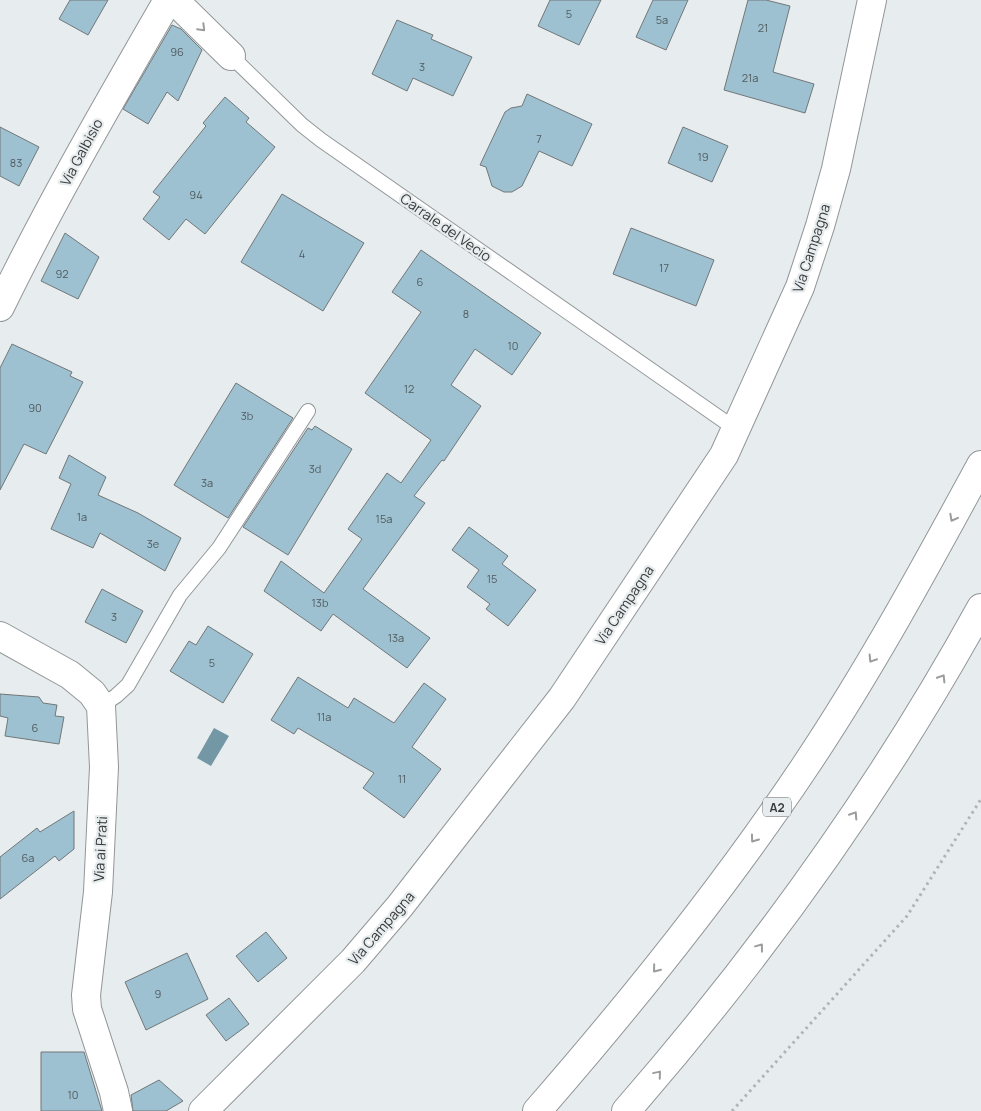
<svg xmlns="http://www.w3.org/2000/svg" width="981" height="1111" font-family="Manrope,sans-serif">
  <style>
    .water { fill: #7497a5 }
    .building { fill: #9dc1d0; stroke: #727779 }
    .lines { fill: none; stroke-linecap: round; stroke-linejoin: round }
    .service-casing { stroke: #929698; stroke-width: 16 }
    .minor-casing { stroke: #929698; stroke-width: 30 }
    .tertiary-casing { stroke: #929698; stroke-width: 30 }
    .motorway-casing { stroke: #929698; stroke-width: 30 }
    .path { stroke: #b0b4b5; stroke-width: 3; stroke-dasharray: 2.5 4; stroke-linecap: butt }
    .service { stroke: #fff; stroke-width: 14 }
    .minor { stroke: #fff; stroke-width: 28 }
    .tertiary { stroke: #fff; stroke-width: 28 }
    .motorway { stroke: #fff; stroke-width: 28 }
    .oneway { stroke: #9b9c9c }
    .labels { text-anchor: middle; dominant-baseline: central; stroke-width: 4.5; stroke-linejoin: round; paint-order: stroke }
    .number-label { font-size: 11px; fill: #505b60 }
    .shield { fill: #e7ecee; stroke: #6c6f70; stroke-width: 1 }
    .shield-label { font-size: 12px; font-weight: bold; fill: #37393a }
    .street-label { font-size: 14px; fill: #37393a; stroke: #e7ecee }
  </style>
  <rect width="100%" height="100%" fill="#e7ecee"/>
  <polygon class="water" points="214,728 229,736 211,766 197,758"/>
  <g class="building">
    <polygon points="70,0 108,0 88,35 59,19"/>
    <polygon points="550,0 601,0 579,45 538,26"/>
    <polygon points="653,0 688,0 666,50 636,37"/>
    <polygon points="748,0 766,0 790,6 773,72 814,84 805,113 724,90"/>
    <polygon points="397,20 433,35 431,39 472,57 453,96 413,78 407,91 372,74"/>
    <polygon points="172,25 181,29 202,50 178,101 167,92 148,124 123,109"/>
    <polygon points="527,94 592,124 572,166 539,151 522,186 512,192 504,192 492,186 486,167 480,165 505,112 511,108 522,106"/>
    <polygon points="225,97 249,118 246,122 275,147 205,234 186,219 169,240 143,219 160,197 153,192 206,126 203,123"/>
    <polygon points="0,127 39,147 19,186 0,176"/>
    <polygon points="683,127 728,146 712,182 668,163"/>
    <polygon points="282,194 364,243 323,311 241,262"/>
    <polygon points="631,228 714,260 696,306 613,274"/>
    <polygon points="65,233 99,257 78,299 41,281"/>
    <polygon points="421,250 541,333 512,375 475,349 451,385 481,406 444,461 442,460 414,496 425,503 363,589 430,638 407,668 333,614 321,631 264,591 281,561 324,593 362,539 348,529 387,473 401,483 431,440 365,393 421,312 392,292"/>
    <polygon points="12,344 72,372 70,376 83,382 46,454 24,444 0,490 0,368"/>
    <polygon points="236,383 293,418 228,518 174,485"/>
    <polygon points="315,426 352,449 288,555 243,527 308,428 312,430"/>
    <polygon points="69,455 106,477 98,495 138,513 181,538 165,571 100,533 93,548 51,529 71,484 59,478"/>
    <polygon points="469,527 508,556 502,564 536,590 508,626 486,609 490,604 467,587 479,570 452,550"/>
    <polygon points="102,589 143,611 126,643 85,622"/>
    <polygon points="208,626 253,654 223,703 170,671 189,641 196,645"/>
    <polygon points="298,677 348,708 354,698 394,723 424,683 446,699 412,747 441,769 404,818 363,788 374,773 298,728 294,734 271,720"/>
    <polygon points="0,694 39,697 43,703 57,705 55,716 64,717 59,744 5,736 8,718 0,716"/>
    <polygon points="74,811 74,849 59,861 55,856 0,899 0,857 37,828 40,832"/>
    <polygon points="266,932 287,958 258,982 236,956"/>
    <polygon points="187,953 208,999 146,1030 125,982"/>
    <polygon points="229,998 249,1024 226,1041 206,1015"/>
    <polygon points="41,1052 84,1052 102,1111 41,1111"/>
    <polygon points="159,1080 183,1101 166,1111 133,1111 131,1095"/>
  </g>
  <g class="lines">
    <defs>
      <g id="service">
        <polyline points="231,56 302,125 321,140 737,430"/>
        <polyline points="101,706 116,696 128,685 180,595 219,548 308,411"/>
      </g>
      <g id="minor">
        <polyline points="174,0 231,56"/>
        <polyline points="0,636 70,675 92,693 101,706 104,767 98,892 86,995 87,1009 114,1092 118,1111"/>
        <polyline points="203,1111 353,961 400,906 562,698 724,455 800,287 820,226 836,169 872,0"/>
      </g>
      <path id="tertiary" d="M0,307C51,202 110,101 168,0"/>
      <g id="motorway">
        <path d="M537,1111C632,1002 723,889 804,768C869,671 925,568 981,465"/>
        <path d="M626,1111C761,956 882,788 981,608"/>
      </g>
    </defs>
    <use href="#service" class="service-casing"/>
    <use href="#minor" class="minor-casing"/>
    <use href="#tertiary" class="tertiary-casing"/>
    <use href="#motorway" class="motorway-casing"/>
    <polyline class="path" points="732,1111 907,916 981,799"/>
    <use href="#service" class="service"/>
    <use href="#minor" class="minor"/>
    <use href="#tertiary" class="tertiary"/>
    <use href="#motorway" class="motorway"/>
  </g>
  <defs><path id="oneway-chevron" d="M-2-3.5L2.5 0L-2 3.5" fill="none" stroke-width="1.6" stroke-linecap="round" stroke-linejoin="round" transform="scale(1.25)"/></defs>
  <g class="oneway">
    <use href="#oneway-chevron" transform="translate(202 28) rotate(45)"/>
    <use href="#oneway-chevron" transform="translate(953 518) rotate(118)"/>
    <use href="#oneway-chevron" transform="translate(872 659) rotate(122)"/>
    <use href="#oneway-chevron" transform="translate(942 678) rotate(-58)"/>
    <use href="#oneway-chevron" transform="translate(854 815) rotate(-57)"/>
    <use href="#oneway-chevron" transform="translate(754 839) rotate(126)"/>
    <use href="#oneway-chevron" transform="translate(760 947) rotate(-53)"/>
    <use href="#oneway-chevron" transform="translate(656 969) rotate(129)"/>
    <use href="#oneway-chevron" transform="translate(658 1074) rotate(-50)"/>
  </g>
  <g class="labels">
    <g class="number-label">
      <text x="569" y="13">5</text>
      <text x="662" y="19">5a</text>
      <text x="763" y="27">21</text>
      <text x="177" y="51">96</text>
      <text x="422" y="66">3</text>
      <text x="750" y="77">21a</text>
      <text x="539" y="138">7</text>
      <text x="703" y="156">19</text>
      <text x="16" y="162">83</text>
      <text x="196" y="194">94</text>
      <text x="302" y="253">4</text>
      <text x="664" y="267">17</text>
      <text x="62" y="273">92</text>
      <text x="420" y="281">6</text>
      <text x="466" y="313">8</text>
      <text x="513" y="345">10</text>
      <text x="409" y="388">12</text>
      <text x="35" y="407">90</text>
      <text x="247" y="415">3b</text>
      <text x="315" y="468">3d</text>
      <text x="207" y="482">3a</text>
      <text x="82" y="516">1a</text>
      <text x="384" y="518">15a</text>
      <text x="153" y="543">3e</text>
      <text x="492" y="578">15</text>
      <text x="320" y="602">13b</text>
      <text x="114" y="616">3</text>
      <text x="396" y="637">13a</text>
      <text x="212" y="662">5</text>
      <text x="324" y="716">11a</text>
      <text x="35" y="727">6</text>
      <text x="402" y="778">11</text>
      <text x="28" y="857">6a</text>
      <text x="158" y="993">9</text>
      <text x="73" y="1094">10</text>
    </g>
    <rect class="shield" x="763" y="797.5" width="28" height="19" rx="4"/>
    <g class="shield-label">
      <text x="777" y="807">A2</text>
    </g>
    <g class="street-label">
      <text transform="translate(81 152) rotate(-62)">Via Galbisio</text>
      <text transform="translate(446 227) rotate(35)">Carrale del Vecio</text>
      <text transform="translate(811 248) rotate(-72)">Via Campagna</text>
      <text transform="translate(624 605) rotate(-56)">Via Campagna</text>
      <text transform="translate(100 849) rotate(-87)">Via ai Prati</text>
      <text transform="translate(381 928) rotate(-49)">Via Campagna</text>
    </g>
  </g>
</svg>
